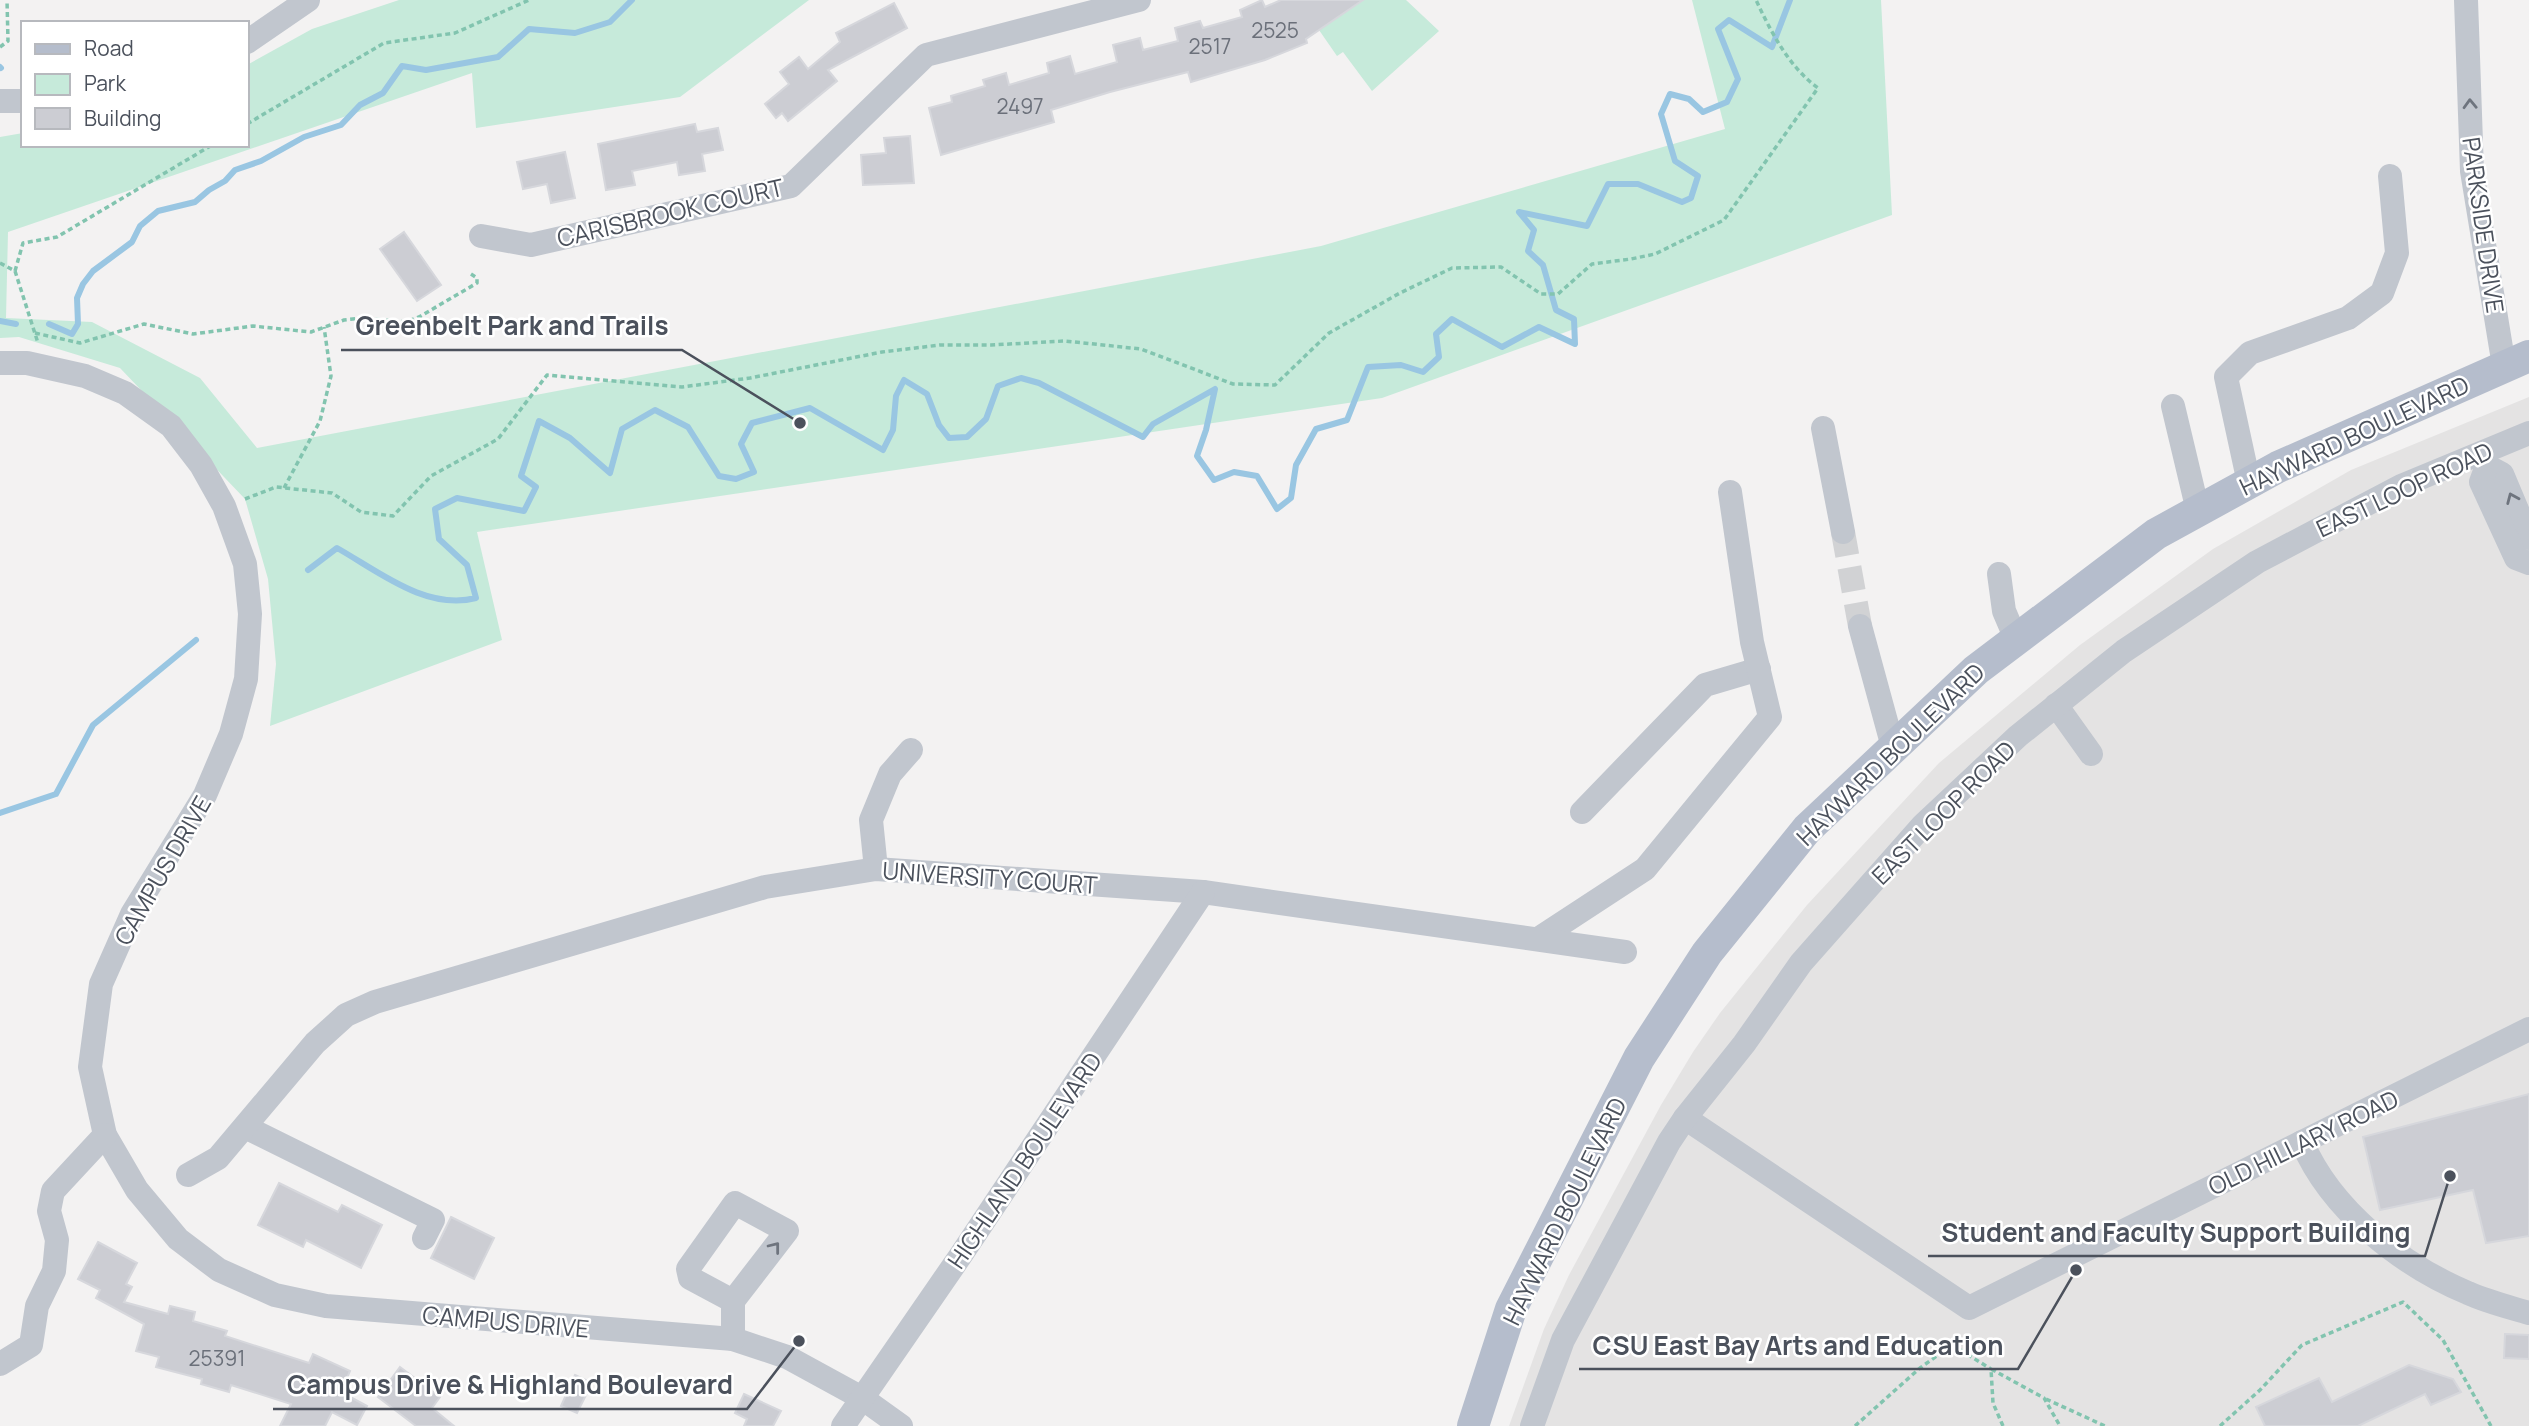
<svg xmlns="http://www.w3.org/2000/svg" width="2529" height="1426" font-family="Manrope,sans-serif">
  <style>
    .education { fill: #e4e3e3 }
    .green { fill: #c6eada }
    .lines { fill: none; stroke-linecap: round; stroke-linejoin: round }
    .stream { stroke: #99c6e2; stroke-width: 6 }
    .building { fill: #cccdd3; stroke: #d6d7dc; stroke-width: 2 }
    .minor-tunnel { stroke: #d1d2d4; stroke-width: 24; stroke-dasharray: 24 12; stroke-linecap: butt }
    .path { stroke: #82c4af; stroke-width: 3.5; stroke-dasharray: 5 3.5; stroke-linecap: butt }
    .minor { stroke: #c1c6ce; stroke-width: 24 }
    .major { stroke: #b5bdcc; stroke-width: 32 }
    .oneway { stroke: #6e747e }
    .labels { text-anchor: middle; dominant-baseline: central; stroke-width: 5; stroke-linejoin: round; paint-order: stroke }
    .number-label { font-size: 21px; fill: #6b707a }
    .street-label { font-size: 24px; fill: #4b515c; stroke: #fff }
    .leader { fill: none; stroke: #4b515c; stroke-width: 2.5 }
    .callout-dot { fill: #4b515c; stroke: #fff; stroke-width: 2.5 }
    .callout-label { font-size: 26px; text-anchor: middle; font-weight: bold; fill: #4b515c; stroke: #fff; stroke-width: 5; stroke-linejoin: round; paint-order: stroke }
  </style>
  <rect width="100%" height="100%" fill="#f3f2f2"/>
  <polygon class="education" points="2529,397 2529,1426 1509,1426 1544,1329 1569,1275 1661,1105 1693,1052 1720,1013 1807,905 1939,763 2080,645 2213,549 2351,470"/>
  <g class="green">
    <polygon points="399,0 809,0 680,97 476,128 472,73 8,232 6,318 92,322 200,378 257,448 1321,246 1725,129 1692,0 1881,0 1892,215 1382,398 477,532 502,640 270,726 276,664 268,579 245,499 120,368 19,337 0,338 0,137 23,133 23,145 247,145 247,65 312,29"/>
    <polygon points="1364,0 1406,0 1439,31 1372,91 1343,52 1337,56 1319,30"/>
  </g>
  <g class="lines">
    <g class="stream">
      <polyline points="0,67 1,68"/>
      <polyline points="0,321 16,324"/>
      <polyline points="49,324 72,334 78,324 77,298 83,284 93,271 132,242 140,226 158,211 195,202 209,190 225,181 235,170 261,161 304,137 341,125 360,105 383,93 402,66 426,70 498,57 529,29 575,33 610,22 632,0"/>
      <path d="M308,570L337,548C378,571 426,611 476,598L467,565L439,539L435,509L457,498L524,511L536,487L521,476L539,421L570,438L610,473L622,429L655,410L688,427L719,476L736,479L754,472L741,444L752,423L810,408L883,450L893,430L896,396L904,380L927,394L939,425L949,438L967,437L986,419L998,386L1021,378L1039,383L1143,437L1153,424L1215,389L1206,430L1197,456L1214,480L1234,472L1257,476L1277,509L1291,498L1296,465L1316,429L1347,420L1368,367L1401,365L1423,372L1439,357L1436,334L1452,319L1502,347L1539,327L1575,344L1574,319L1556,310L1543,265L1528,251L1534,230L1519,212L1587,226L1608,184H1638L1682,202L1691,198L1698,176L1675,161L1661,114L1670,94L1689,99L1703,112L1727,102L1738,79L1718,29L1729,20L1772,47L1790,0"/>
      <polyline points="0,813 56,794 93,725 196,640"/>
    </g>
  </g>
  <g class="building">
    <polygon points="1262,0 1265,7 1281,0 1363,0 1306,39 1307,43 1265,60 1191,82 1188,72 1110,92 1051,110 1054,122 941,155 929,108 952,102 951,96 985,86 983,80 1006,73 1009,85 1049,73 1047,63 1070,56 1075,74 1117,62 1113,45 1140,38 1143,50 1178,41 1175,28 1200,21 1203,28 1242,17 1240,10"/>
    <polygon points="894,3 907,28 828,70 837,81 788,121 782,113 776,118 765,104 789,84 780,72 799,57 808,69 840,42 836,33"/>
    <polygon points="695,124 697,132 718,128 723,150 702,154 705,171 679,175 677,162 632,171 635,185 606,190 598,144"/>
    <polygon points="910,136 914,183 863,185 861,155 886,153 884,138"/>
    <polygon points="565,152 575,198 551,203 547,184 523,189 517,162"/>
    <polygon points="404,232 441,285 417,301 380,249"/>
    <polygon points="2529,1094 2529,1236 2486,1243 2473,1190 2380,1210 2363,1137"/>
    <polygon points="279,1183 338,1212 342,1205 382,1225 361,1268 306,1240 303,1247 258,1225"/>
    <polygon points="451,1217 494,1238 474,1279 431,1258"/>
    <polygon points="98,1242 137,1263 126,1284 132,1287 124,1302 168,1314 170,1306 195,1312 193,1321 227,1331 225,1336 309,1363 313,1354 350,1371 341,1392 367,1406 357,1425 332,1412 325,1426 280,1426 291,1404 231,1385 229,1392 201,1384 202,1379 156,1367 159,1357 136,1351 144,1324 96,1298 100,1290 78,1279"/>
    <polygon points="2505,1334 2529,1335 2529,1359 2504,1358"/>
    <polygon points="2409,1365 2453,1379 2461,1392 2431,1405 2425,1394 2358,1426 2265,1426 2256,1407 2319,1378 2332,1402"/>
    <polygon points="400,1367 440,1397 432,1408 454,1426 416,1426 378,1397"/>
    <polygon points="575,1375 592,1383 577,1413 561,1406"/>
    <polygon points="744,1394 781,1411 773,1426 744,1426 747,1419 735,1413"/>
  </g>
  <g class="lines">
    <polyline class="minor-tunnel" points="1843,532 1860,626"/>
    <g class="path">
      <polyline points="0,47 8,41 7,0"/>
      <polyline points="247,124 384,43 455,33 529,0"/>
      <polyline points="0,263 15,271 38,343"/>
      <polyline points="15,271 23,243 57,237 212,145"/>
      <polyline points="35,333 80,343 144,324 193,334 253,326 311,332 344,320 363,318 405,322 419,317 477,283 477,278 471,274"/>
      <polyline points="284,488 320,421 331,376 324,327"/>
      <path d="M245,499L276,487L332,493L361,512L393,516L431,476L498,439L547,375L682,387L750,378L882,352L940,345H991L1065,341L1141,349L1233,384L1275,385L1329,333L1400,293L1452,268L1501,267L1541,294H1558L1592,264L1631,259L1655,254L1724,220L1818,88C1789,67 1771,32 1756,0"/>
      <polyline points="2046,1399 2105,1426"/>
      <polyline points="1855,1426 1920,1368 1952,1345 1991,1369"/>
      <polyline points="2003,1426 1993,1403 1991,1369 2044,1398 2060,1426"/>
      <polyline points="2220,1426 2260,1390 2302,1345 2403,1302 2443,1340 2491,1426"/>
    </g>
    <g class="minor">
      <polyline points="2466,0 2472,171 2504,366"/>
      <polyline points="247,42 308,0"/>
      <polyline points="0,101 23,101"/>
      <polyline points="481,236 531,245 791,186 926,55 1139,0"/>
      <polyline points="0,363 27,363 85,376 125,393 171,426 201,465 224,506 245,564 250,614 246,679 231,734 205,795 132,914 101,984 90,1067 105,1135 137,1190 178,1239 219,1270 275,1295 326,1306 733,1339 787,1357 862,1398 901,1426"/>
      <polyline points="2173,406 2198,511"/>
      <polyline points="1823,428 1843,532"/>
      <polyline points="2481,454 2487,466 2502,474 2529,538"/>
      <polyline points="2487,466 2481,482 2516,558 2529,563"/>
      <polyline points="2249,483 2226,377 2250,353 2348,318 2382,293 2397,253 2390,176"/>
      <polyline points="1999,574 2004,611 2016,639"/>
      <polyline points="1860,626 1893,747"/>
      <polyline points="2056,705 2091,754"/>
      <polyline points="1582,812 1705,685 1759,669"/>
      <polyline points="876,869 871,820 890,774 911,750"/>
      <polyline points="1538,939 1645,869 1770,717 1752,642 1730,492"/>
      <polyline points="1685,1118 1969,1308 2529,1029"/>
      <polyline points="245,1127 433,1220 424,1238"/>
      <path d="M2302,1142C2331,1210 2401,1265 2468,1293C2488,1302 2509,1307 2529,1313"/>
      <polyline points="188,1175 218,1158 315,1043 346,1015 375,1002 765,887 876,869 1203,892 1625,952"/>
      <polyline points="733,1339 733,1301 787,1231 735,1203 688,1269 690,1278 733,1301"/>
      <polyline points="0,1364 31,1345 37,1306 54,1271 57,1240 49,1211 53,1191 105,1135"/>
      <polyline points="843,1426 961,1255 1203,892"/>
      <polyline points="1532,1426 1563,1340 1669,1142 1685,1118 1744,1044 1801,963 1923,825 2018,736 2124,651 2257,562 2401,486 2529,433"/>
    </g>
    <polyline class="major" points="1473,1426 1511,1309 1639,1058 1707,953 1807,829 1976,670 2156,534 2278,467 2529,356"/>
  </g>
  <defs><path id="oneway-chevron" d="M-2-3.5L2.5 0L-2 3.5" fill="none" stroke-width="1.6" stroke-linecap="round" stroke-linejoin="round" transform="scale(1.75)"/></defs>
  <g class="oneway">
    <use href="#oneway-chevron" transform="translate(2470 104) rotate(-92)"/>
    <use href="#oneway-chevron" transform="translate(2512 498) rotate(-113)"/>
    <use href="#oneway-chevron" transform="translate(775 1247) rotate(-52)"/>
  </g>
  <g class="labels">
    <g class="number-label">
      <text x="1275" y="30">2525</text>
      <text x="1210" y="46">2517</text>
      <text x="1020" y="106">2497</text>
      <text x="217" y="1358">25391</text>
    </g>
    <g class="street-label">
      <text transform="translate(670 212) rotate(-13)">CARISBROOK COURT</text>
      <text transform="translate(2484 225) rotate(82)">PARKSIDE DRIVE</text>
      <text transform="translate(2354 435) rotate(-25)">HAYWARD BOULEVARD</text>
      <text transform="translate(2404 489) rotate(-25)">EAST LOOP ROAD</text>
      <text transform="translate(1890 754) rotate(-44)">HAYWARD BOULEVARD</text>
      <text transform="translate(1943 812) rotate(-45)">EAST LOOP ROAD</text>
      <text transform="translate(162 870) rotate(-60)">CAMPUS DRIVE</text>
      <text transform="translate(990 877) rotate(4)">UNIVERSITY COURT</text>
      <text transform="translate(2303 1142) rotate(-26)">OLD HILLARY ROAD</text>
      <text transform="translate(1024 1160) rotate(-56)">HIGHLAND BOULEVARD</text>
      <text transform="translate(1564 1211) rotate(-64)">HAYWARD BOULEVARD</text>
      <text transform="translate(506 1321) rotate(5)">CAMPUS DRIVE</text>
    </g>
  </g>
  <path class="leader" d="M800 423L682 350H341M2450 1176L2425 1256H1928M2076 1270L2018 1369H1579M799 1341L747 1409H273"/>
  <g class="callout-dot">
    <circle cx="800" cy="423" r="7"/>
    <circle cx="2450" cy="1176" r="7"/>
    <circle cx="2076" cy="1270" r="7"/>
    <circle cx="799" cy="1341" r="7"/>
  </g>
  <g class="callout-label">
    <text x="512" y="335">Greenbelt Park and Trails</text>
    <text x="2176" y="1242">Student and Faculty Support Building</text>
    <text x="1798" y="1355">CSU East Bay Arts and Education</text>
    <text x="510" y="1394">Campus Drive &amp; Highland Boulevard</text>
  </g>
  <rect x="21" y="21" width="228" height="126" fill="#ffffff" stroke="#b7b9be" stroke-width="2"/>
  <rect x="35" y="44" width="35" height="10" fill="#b5bdcc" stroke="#b7b9be" stroke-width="2"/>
  <text x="84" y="56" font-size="21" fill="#4b515c">Road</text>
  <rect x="35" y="74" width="35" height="21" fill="#c6eada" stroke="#b7b9be" stroke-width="2"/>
  <text x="84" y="91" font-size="21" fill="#4b515c">Park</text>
  <rect x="35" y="108" width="35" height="21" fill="#cccdd3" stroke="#b7b9be" stroke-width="2"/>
  <text x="84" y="126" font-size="21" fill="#4b515c">Building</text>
</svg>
